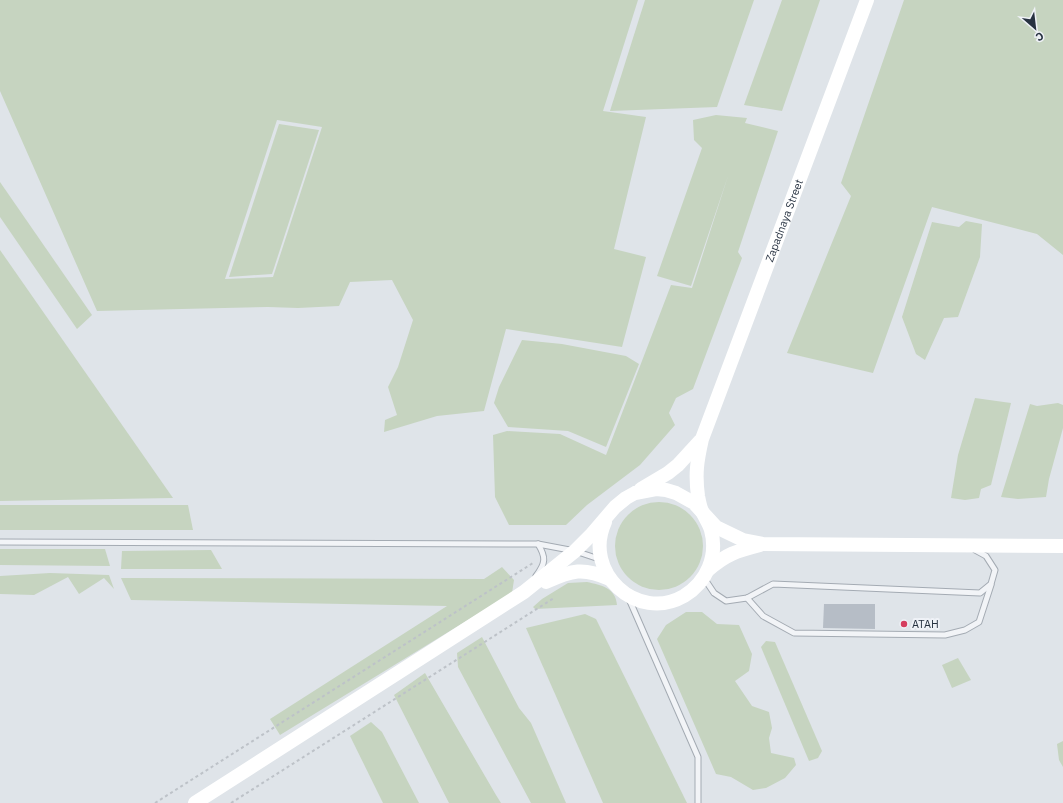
<svg xmlns="http://www.w3.org/2000/svg" width="1063" height="803" font-family="'IBM Plex Sans',sans-serif">
  <style>
    .green { fill: #c6d4c0; fill-rule: evenodd }
    .building { fill: #b6bdc6 }
    .lines { fill: none; stroke-linecap: round; stroke-linejoin: round }
    .service-casing { stroke: #a4abb3; stroke-width: 7 }
    .path { stroke: #bdc2c8; stroke-width: 2; stroke-dasharray: 3 3; stroke-linecap: butt }
    .service { stroke: #f2f4f7; stroke-width: 5 }
    .secondary { stroke: #fff; stroke-width: 14 }
    .poi-dot { fill: #d53d5e; stroke: #eff2f7; stroke-width: 1.5 }
    .labels { text-anchor: middle; dominant-baseline: central; stroke-width: 4; stroke-linejoin: round; paint-order: stroke }
    .street-label { font-size: 11px; fill: #273241; stroke: #eff2f7 }
    .poi-label { font-size: 11px; fill: #273241; stroke: #eff2f7; text-anchor: start }
  </style>
  <rect width="100%" height="100%" fill="#dfe4e9"/>
  <g class="green">
    <path d="M0,0H638L603,111L646,117L614,249L646,257L622,347L506,329L484,411L437,416L384,432L385,420L397,415L388,387L398,367L413,320L392,280L350,282L339,306L298,308L268,307L97,311L0,91ZM277,120L322,127L273,277L225,279Z"/>
    <polygon points="645,0 754,0 717,107 610,111"/>
    <polygon points="782,0 820,0 782,111 744,105"/>
    <polygon points="904,0 1063,0 1063,255 1037,234 932,207 873,373 787,353 851,196 841,183"/>
    <polygon points="716,115 747,118 745,123 778,131 738,252 742,258 693,389 676,398 669,413 675,425 640,465 587,505 566,525 509,525 495,497 493,435 507,431 560,434 606,455 671,285 692,288 728,176 691,286 657,276 702,148 694,140 693,120"/>
    <polygon points="279,124 319,130 272,274 229,277"/>
    <polygon points="0,182 92,315 77,329 0,217"/>
    <polygon points="966,221 982,224 980,257 958,317 944,318 925,360 916,354 902,317 932,222 959,227"/>
    <polygon points="0,250 173,498 0,501"/>
    <polygon points="522,340 562,344 626,356 639,364 606,447 568,431 508,427 494,403 499,387"/>
    <polygon points="975,398 1011,403 991,485 981,489 979,498 965,500 951,498 958,455"/>
    <polygon points="1058,403 1063,405 1063,428 1049,479 1046,497 1018,499 1001,497 1030,404 1037,406"/>
    <circle cx="659" cy="546" r="44"/>
    <polygon points="0,505 188,505 193,530 0,530"/>
    <polygon points="0,549 105,549 110,566 0,565"/>
    <polygon points="211,550 222,569 121,569 122,551"/>
    <polygon points="502,567 514,580 512,593 280,735 270,719 447,606 131,600 121,578 484,579"/>
    <polygon points="50,573 109,575 114,589 104,578 79,594 68,577 34,595 0,594 0,576"/>
    <path d="M587,582C601,585 616,588 617,605L535,609L533,607L542,599L568,583Z"/>
    <polygon points="686,612 702,612 717,624 739,625 752,654 749,671 735,681 752,706 769,712 772,728 769,738 771,753 794,758 796,765 785,778 766,788 753,790 731,777 716,774 657,639 666,625"/>
    <polygon points="585,614 596,619 687,803 603,803 526,628"/>
    <polygon points="482,637 519,708 531,723 566,803 531,803 458,667 457,653"/>
    <polygon points="766,641 775,642 822,751 818,758 809,761 761,647"/>
    <polygon points="958,658 971,680 952,688 942,665"/>
    <polygon points="425,673 496,795 501,803 449,803 394,695"/>
    <polygon points="371,722 382,732 419,803 383,803 350,736"/>
    <polygon points="1063,741 1063,767 1059,760 1057,744"/>
  </g>
  <polygon class="building" points="824,604 875,604 875,629 823,628"/>
  <g class="lines">
    <defs>
      <g id="service">
        <polyline points="0,542 538,544 575,551 599,559"/>
        <path d="M536,576C546,563 546,557 538,544"/>
        <polyline points="704,578 714,593 726,601 747,598 773,584 980,593 991,584 995,570 986,556 975,550"/>
        <polyline points="747,598 763,616 794,633 945,635 965,630 979,622 991,585"/>
        <polyline points="629,599 698,757 698,803"/>
      </g>
    </defs>
    <use href="#service" class="service-casing"/>
    <g class="path">
      <polyline points="155,803 533,563"/>
      <polyline points="231,803 554,598"/>
    </g>
    <use href="#service" class="service"/>
    <g class="secondary">
      <polyline points="641,489 668,473 678,465 700,441"/>
      <path id="s1" d="M605,522C582,572 637,623 684,596C707,582 718,556 711,530C709,523 705,518 702,511C700,507 699,501 698,496C695,474 697,461 702,439L867,0"/>
      <path d="M708,570C726,554 737,551 760,545"/>
      <path d="M546,582C572,570 583,567 610,579"/>
      <polyline points="195,803 524,592 575,551 591,535 615,507 626,498 635,493 656,489 666,490 676,493 694,503 716,527 743,540 763,544 1063,546"/>
    </g>
  </g>
  <circle class="poi-dot" cx="904" cy="624" r="4"/>
  <g class="labels">
    <g class="street-label">
      <text stroke="none"><textPath href="#s1" startOffset="547">Zapadnaya Street</textPath></text>
    </g>
    <g class="poi-label">
      <text x="912" y="624">АТАН</text>
    </g>
  </g>
  <g transform="translate(1035 28) rotate(152)" stroke="#eff2f7" stroke-width="3" paint-order="stroke">
  <path d="M0-3L7 15L0 10L-7 15Z" fill="#273241"/>
  <text y="-6" font-size="11" font-weight="bold" text-anchor="middle" fill="#273241">С</text>
  </g>
</svg>
